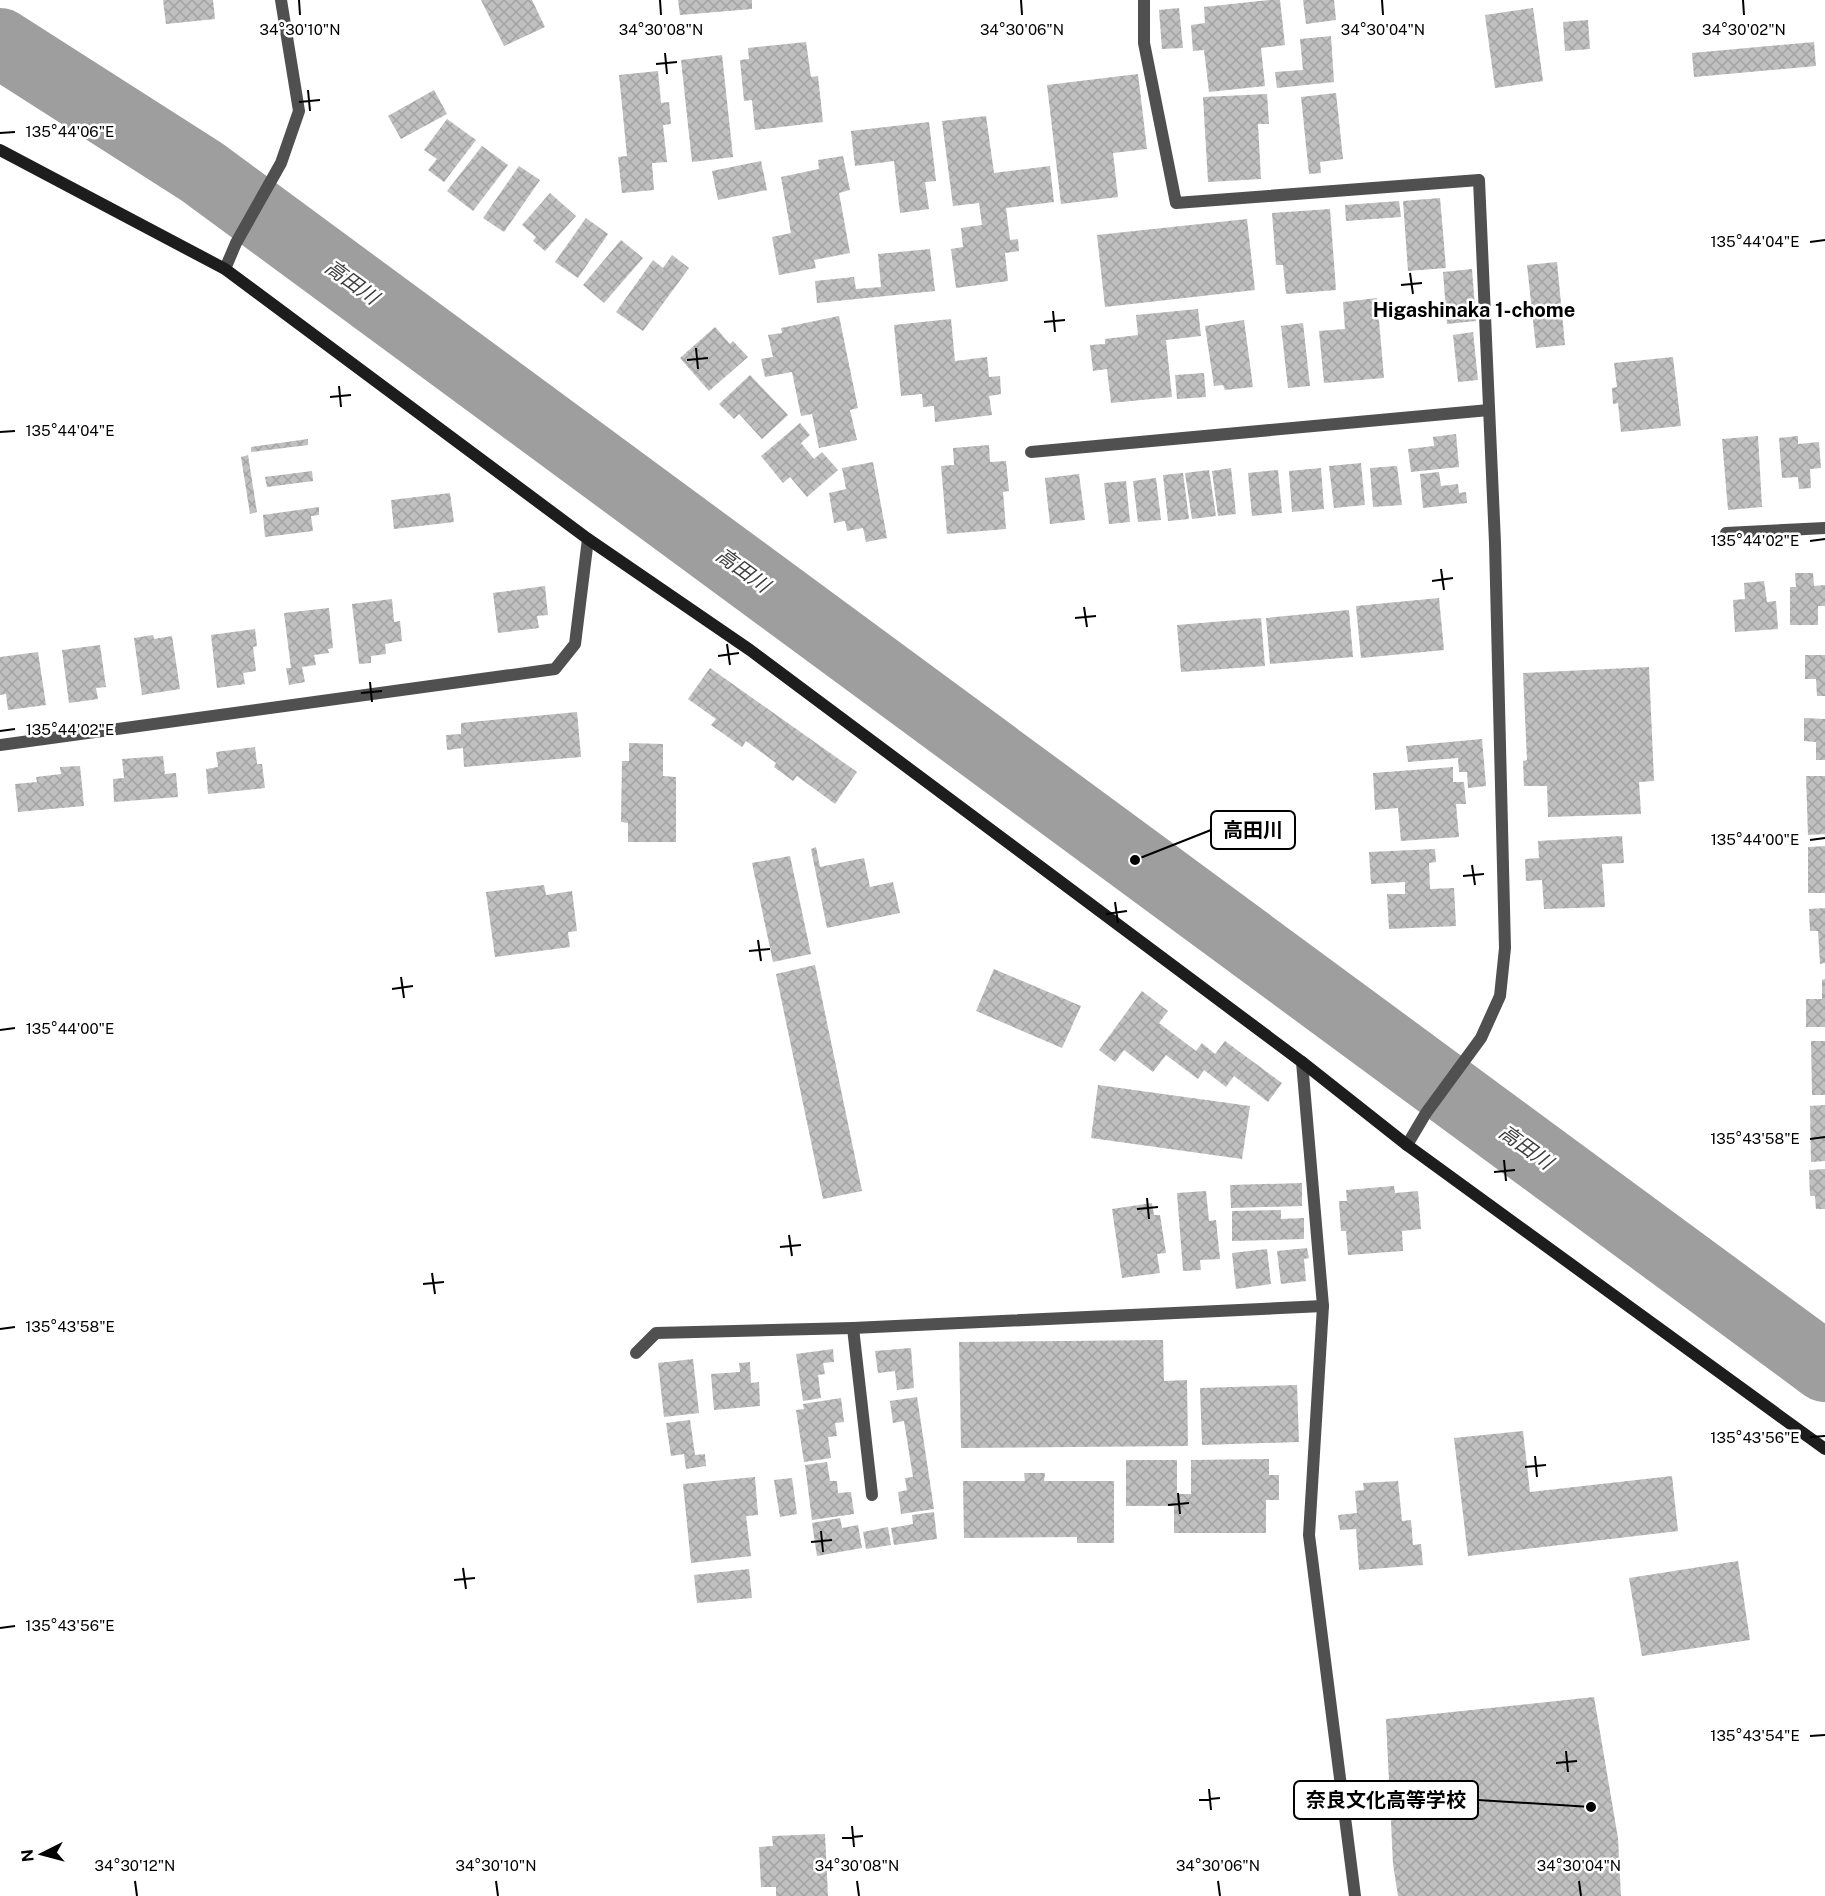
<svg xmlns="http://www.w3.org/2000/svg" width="1825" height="1896" font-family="'Public Sans','Noto Sans JP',sans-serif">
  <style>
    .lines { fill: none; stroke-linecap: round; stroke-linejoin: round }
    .river { stroke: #9e9e9e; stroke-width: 70 }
    .building { fill: url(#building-cross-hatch) }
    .street { stroke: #505050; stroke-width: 12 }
    .secondary { stroke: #1d1d1d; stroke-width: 12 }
    .ticks { fill: none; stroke: #000; stroke-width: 2 }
    .labels { text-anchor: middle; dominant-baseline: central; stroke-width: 5; stroke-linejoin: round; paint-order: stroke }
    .water-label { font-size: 20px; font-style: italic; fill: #3f3f3f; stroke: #fff }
    .neighbourhood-label { font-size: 20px; font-weight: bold; fill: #000; stroke: #fff }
    .ticks-label { font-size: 15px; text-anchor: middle; fill: #000; stroke: #fff; stroke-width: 5; stroke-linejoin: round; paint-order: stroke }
    .leader { fill: none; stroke: #000; stroke-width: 2 }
    .callout-dot { fill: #000; stroke: #fff; stroke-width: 2 }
    .callout { fill: #fff; stroke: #000; stroke-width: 2 }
    .callout-label { font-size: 20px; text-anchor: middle; font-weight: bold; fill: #000 }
  </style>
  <defs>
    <pattern id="building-cross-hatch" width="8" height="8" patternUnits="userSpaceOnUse" patternTransform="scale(1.5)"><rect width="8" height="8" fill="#c0c0c0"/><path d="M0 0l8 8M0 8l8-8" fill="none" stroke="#a3a3a3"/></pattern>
  </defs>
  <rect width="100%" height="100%" fill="#fff"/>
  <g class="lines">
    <polyline class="river" points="0,43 202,172 1825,1367"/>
  </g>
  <g class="building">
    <polygon points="163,0 213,0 215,19 166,24"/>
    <polygon points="481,0 532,0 545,27 504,46"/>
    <polygon points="678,0 752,0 752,9 680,15"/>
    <polygon points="1269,0 1280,0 1285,45 1261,48 1265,86 1209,92 1204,50 1193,51 1191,25 1205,23 1204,7"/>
    <polygon points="1303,0 1334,0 1336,20 1306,24"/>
    <polygon points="1179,8 1183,48 1162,49 1159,10"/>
    <polygon points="1533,8 1543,81 1495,88 1485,15"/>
    <polygon points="1588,20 1590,49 1565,51 1563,22"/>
    <polygon points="1331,36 1334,82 1277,88 1275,72 1303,70 1300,39"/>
    <polygon points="806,42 811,77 818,76 823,122 755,130 752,100 744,101 740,60 749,59 748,48"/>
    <polygon points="1814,42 1816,66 1694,77 1692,53"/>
    <polygon points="722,55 733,157 692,162 681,60"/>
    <polygon points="658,71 661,103 669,102 671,124 663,125 667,162 652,163 654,190 622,193 618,157 627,156 619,75"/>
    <polygon points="1138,74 1147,149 1113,153 1118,197 1061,204 1047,85"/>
    <polygon points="434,90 447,114 401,139 388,116"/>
    <polygon points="1336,93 1343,159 1320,162 1321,173 1309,174 1301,97"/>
    <polygon points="1267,94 1269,124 1258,124 1261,179 1208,182 1203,97"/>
    <polygon points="986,116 994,173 1050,166 1054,202 1006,208 1010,240 1018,239 1019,251 1005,253 1008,281 956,288 951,249 963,247 961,228 982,225 979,203 953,206 942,121"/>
    <polygon points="447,119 476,140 444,182 428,170 437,159 424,150"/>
    <polygon points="929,122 936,181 925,182 929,209 900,213 894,161 855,166 851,131"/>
    <polygon points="482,146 508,165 473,211 447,191"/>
    <polygon points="843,156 850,190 839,193 850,253 814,260 816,268 779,275 772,237 791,233 781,177 819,169 818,160"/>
    <polygon points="761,161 767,190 718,200 712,171"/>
    <polygon points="519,166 540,180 504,232 483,218"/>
    <polygon points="550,193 576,216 545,251 533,241 536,237 522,225"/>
    <polygon points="1440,198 1446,268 1408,271 1403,201"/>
    <polygon points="1399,201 1401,217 1346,221 1345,205"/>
    <polygon points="1330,209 1336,290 1286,294 1283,265 1276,265 1272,213"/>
    <polygon points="586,218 608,234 578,278 555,262"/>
    <polygon points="1247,219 1255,290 1105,307 1097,235"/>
    <polygon points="621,240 643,258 604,303 583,285"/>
    <polygon points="930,249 935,291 817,303 815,281 854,277 856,289 881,287 878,254"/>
    <polygon points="672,255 689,268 643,331 616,312 653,260 663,268"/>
    <polygon points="1557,262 1565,345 1536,348 1527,265"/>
    <polygon points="1472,269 1476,321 1447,324 1443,272"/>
    <polygon points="1377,298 1384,378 1324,383 1319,331 1345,329 1343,302"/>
    <polygon points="1198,309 1201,336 1166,340 1172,397 1111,403 1107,369 1093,371 1090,345 1105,344 1105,339 1138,335 1136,315"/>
    <polygon points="839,316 858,408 850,410 857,440 819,448 812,414 801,416 792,372 765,377 761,359 773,357 768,335 782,333 781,328"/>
    <polygon points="951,319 955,361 987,357 989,377 1000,376 1001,394 989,396 992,415 935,422 934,406 923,407 922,394 901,396 894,325"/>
    <polygon points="1244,320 1253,387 1225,390 1223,385 1214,386 1205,326"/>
    <polygon points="1303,323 1310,386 1288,388 1281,326"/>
    <polygon points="715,327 730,344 733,341 748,357 709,391 680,358"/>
    <polygon points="1473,332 1478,380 1458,382 1453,335"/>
    <polygon points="1673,357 1681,426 1621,432 1618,403 1613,404 1612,388 1617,387 1614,363"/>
    <polygon points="1204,373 1206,397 1177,399 1175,375"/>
    <polygon points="750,375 788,415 762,439 739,414 734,419 719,404"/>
    <polygon points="800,423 810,435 801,443 814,459 822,452 838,470 807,497 790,477 783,483 761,456"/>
    <polygon points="1456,434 1459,467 1411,472 1408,449 1434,446 1433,437"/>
    <polygon points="1758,436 1762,507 1728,510 1722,439"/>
    <polygon points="1798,436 1798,444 1819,442 1821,468 1810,469 1811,488 1799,489 1798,477 1782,478 1779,438"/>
    <polygon points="308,439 308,445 251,452 251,447"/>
    <polygon points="989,445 990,462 1006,461 1009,491 1003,492 1006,529 947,534 941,466 954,465 953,448"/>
    <polygon points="248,455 257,512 250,514 241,457"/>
    <polygon points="873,462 887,538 866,542 863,528 847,531 845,521 834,523 829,493 846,489 842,468"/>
    <polygon points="1361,463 1365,505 1334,508 1329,466"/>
    <polygon points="1397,466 1402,505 1373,507 1370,468"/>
    <polygon points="1231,468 1236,514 1218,516 1212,471"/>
    <polygon points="1321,468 1324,509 1292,512 1289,471"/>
    <polygon points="1209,470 1216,516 1192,519 1185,473"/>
    <polygon points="1278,470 1282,513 1252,516 1248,473"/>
    <polygon points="312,471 313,481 267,487 265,477"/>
    <polygon points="1439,472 1441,486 1458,484 1459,493 1466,492 1467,503 1423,508 1420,474"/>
    <polygon points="1183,473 1189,519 1168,521 1163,475"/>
    <polygon points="1079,474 1085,520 1050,524 1045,478"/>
    <polygon points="1156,478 1161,520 1138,522 1133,481"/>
    <polygon points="1126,481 1130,522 1109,524 1104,483"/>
    <polygon points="450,493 454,522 394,529 391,500"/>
    <polygon points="319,507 319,515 311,516 313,531 265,537 263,515"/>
    <polygon points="1795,573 1813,573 1814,586 1825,585 1825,606 1818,606 1818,625 1790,625 1790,587 1796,587"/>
    <polygon points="1764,581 1767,602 1776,601 1778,629 1735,632 1733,600 1745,599 1744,583"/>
    <polygon points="545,586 548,615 537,616 539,628 498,633 493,593"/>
    <polygon points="1439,598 1444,650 1361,658 1356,606"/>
    <polygon points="392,599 394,622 400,621 402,641 385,644 386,654 371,656 371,663 359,664 352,604"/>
    <polygon points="329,608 333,648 328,649 329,653 314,655 316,665 302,667 305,682 289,685 286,668 291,668 284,613"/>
    <polygon points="1349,610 1353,657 1270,664 1266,618"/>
    <polygon points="1261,618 1265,666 1181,672 1177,625"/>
    <polygon points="255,629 257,646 253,647 256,671 243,673 245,684 217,688 211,635"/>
    <polygon points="153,635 154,639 172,636 180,689 142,695 134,638"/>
    <polygon points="100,645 106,687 96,688 98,699 69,703 62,650"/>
    <polygon points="38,652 46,705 8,710 6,694 0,695 0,657"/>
    <polygon points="1805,655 1825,655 1825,696 1817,696 1816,679 1805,679"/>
    <polygon points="1649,667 1654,781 1639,782 1641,814 1548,817 1547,786 1524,786 1523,761 1527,760 1523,673"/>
    <polygon points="710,668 857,772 835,804 797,776 793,781 774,767 776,763 746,741 742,747 711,725 716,719 688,699"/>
    <polygon points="577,712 581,757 464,767 463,748 447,750 446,735 461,734 461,723"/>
    <polygon points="1804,718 1825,719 1825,760 1816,760 1816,742 1804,741"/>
    <polygon points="1482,739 1486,786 1468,788 1467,772 1459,772 1458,758 1408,762 1406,746"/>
    <polygon points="629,743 663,744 663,776 676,777 676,842 628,842 628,823 621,822 622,761 629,761"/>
    <polygon points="255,747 257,764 262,764 265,788 208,794 206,769 218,767 216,752"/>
    <polygon points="163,756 165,774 176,773 178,797 114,802 113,779 124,778 122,759"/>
    <polygon points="80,766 84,806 18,812 15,784 37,782 36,777 61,774 60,767"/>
    <polygon points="1453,767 1453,782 1464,782 1466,804 1456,804 1459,837 1401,841 1398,808 1375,810 1373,773"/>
    <polygon points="1806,776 1825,776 1825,834 1808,835"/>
    <polygon points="1622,836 1624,863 1602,864 1605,907 1544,909 1542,880 1526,881 1525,859 1539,858 1538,841"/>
    <polygon points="1825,846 1825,893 1808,893 1808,847"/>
    <polygon points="816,847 820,867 864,858 870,887 893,882 900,913 827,928 811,849"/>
    <polygon points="1435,849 1436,862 1429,863 1430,889 1454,888 1456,926 1389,929 1387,894 1405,894 1405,882 1371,884 1369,852"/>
    <polygon points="790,856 811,954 773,962 752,863"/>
    <polygon points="544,885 546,895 572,891 577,931 568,932 570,947 495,957 486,892"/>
    <polygon points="1825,908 1825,963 1820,964 1818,931 1810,931 1809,909"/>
    <polygon points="815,965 862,1191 823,1199 776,974"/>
    <polygon points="994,969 1081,1006 1062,1048 976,1011"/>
    <polygon points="1825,979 1825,1027 1806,1027 1806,999 1822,999 1822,980"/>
    <polygon points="1142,991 1168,1011 1159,1023 1196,1051 1202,1043 1215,1054 1225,1041 1282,1083 1268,1102 1234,1076 1226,1087 1204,1070 1198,1079 1166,1055 1153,1072 1124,1050 1115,1062 1099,1050"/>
    <polygon points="1811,1041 1825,1041 1825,1095 1812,1095"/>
    <polygon points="1098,1085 1250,1106 1242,1159 1091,1138"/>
    <polygon points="1825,1105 1825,1161 1811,1162 1810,1106"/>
    <polygon points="1825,1169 1825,1209 1816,1209 1815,1196 1810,1196 1809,1170"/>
    <polygon points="1302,1183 1302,1206 1231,1208 1230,1185"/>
    <polygon points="1394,1186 1395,1193 1418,1191 1421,1229 1402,1231 1403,1251 1348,1255 1346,1231 1341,1231 1339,1201 1347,1201 1346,1190"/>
    <polygon points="1206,1191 1209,1221 1216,1220 1220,1259 1200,1260 1201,1270 1183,1271 1177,1193"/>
    <polygon points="1152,1203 1154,1215 1160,1215 1166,1253 1157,1254 1160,1273 1122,1278 1112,1209"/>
    <polygon points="1281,1210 1281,1219 1304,1218 1304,1239 1232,1241 1232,1211"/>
    <polygon points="1307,1248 1309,1258 1304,1259 1306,1281 1281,1284 1277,1251"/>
    <polygon points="1267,1249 1271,1284 1236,1289 1232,1253"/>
    <polygon points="1163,1340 1164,1381 1187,1380 1188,1446 961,1448 959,1342"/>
    <polygon points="911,1348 914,1388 897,1390 895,1371 878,1373 875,1351"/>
    <polygon points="833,1349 834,1362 823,1363 825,1374 818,1375 821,1398 803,1401 796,1354"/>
    <polygon points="693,1359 699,1413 664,1417 658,1363"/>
    <polygon points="750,1362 751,1383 759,1382 760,1406 714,1410 711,1374 740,1372 739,1363"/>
    <polygon points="1297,1385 1299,1442 1202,1445 1200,1388"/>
    <polygon points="917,1397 934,1509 901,1514 898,1492 907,1490 905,1478 913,1477 904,1421 893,1423 890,1401"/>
    <polygon points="841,1398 844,1422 835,1423 837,1436 828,1437 831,1458 804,1462 796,1410 804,1409 803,1404"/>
    <polygon points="690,1420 695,1455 705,1454 706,1466 686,1469 684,1454 671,1456 666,1423"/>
    <polygon points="1523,1431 1530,1492 1672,1476 1678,1531 1468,1556 1454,1438"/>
    <polygon points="1269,1459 1269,1475 1279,1475 1279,1500 1266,1500 1266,1533 1174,1533 1174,1506 1126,1506 1126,1460 1177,1460 1177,1494 1191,1494 1191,1460"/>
    <polygon points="827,1462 830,1481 837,1481 838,1493 851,1492 854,1514 812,1520 805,1465"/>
    <polygon points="1024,1473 1045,1473 1044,1481 1114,1481 1114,1543 1077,1543 1077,1537 964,1538 963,1481 1025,1481"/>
    <polygon points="755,1477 758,1515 746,1516 751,1556 691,1563 683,1484"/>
    <polygon points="792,1478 797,1514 780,1517 774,1480"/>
    <polygon points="1398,1481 1402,1521 1411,1520 1413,1545 1421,1544 1423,1565 1359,1570 1356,1529 1340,1530 1338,1515 1357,1513 1355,1491 1364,1490 1363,1483"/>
    <polygon points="934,1512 937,1539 894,1545 891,1528 913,1524 912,1515"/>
    <polygon points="840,1518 842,1528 858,1525 862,1548 817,1556 812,1523"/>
    <polygon points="888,1527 891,1545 866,1549 863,1532"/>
    <polygon points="1738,1561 1750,1640 1642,1656 1629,1578"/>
    <polygon points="749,1569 752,1598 697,1603 694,1575"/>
    <polygon points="1594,1697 1618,1838 1621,1896 1398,1896 1393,1864 1386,1719"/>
    <polygon points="825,1834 828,1896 776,1896 776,1887 761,1887 759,1847 773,1846 772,1836"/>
  </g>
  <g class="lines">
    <g class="street">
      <polyline points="1144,0 1144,43 1176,203 1479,180 1495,543 1505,948 1500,996 1481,1038 1426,1113 1407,1145"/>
      <polyline points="225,269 236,243 281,163 299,111 281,0"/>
      <polyline points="1031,452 1489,410"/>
      <polyline points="1726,533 1825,528"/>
      <polyline points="0,745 555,669 575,644 588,539"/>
      <polyline points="1302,1062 1323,1306 1309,1535 1355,1896"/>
      <polyline points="853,1328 872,1495"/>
      <polyline points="636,1353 656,1333 853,1328 1323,1306"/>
    </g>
    <polyline class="secondary" points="0,150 225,269 588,539 750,650 1302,1062 1407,1145 1825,1449"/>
  </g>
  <path class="ticks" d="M299,0L300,15M660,0L661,15M1021,0L1022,15M1382,0L1383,15M1743,0L1744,15M665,53L667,74M656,64L677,62M308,90L310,111M299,102L320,100M0,133L15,132M1810,242L1825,240M1410,273L1413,294M1401,285L1422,283M1053,311L1055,332M1044,322L1065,320M696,348L698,369M687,360L708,358M339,386L341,407M330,397L351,395M0,432L15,431M1810,541L1825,539M1441,569L1444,590M1432,581L1453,578M1084,607L1087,627M1075,618L1096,616M727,644L730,665M718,656L739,653M370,682L372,702M361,693L382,691M0,731L15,729M1810,840L1825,838M1472,865L1475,885M1463,876L1484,874M1115,902L1118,923M1106,914L1127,911M758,940L761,961M749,951L770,949M401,977L404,998M392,989L413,986M0,1030L15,1028M1810,1139L1825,1137M1504,1160L1506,1181M1494,1172L1515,1170M1147,1198L1149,1219M1137,1209L1158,1207M789,1235L792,1256M780,1247L801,1245M432,1273L435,1294M423,1284L444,1282M0,1329L15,1327M1810,1437L1825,1436M1535,1456L1537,1477M1525,1467L1546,1465M1178,1493L1180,1514M1168,1505L1189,1503M821,1531L823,1552M811,1542L832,1540M463,1568L466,1589M454,1580L475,1578M0,1628L15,1626M1810,1736L1825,1735M1566,1751L1568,1772M1556,1763L1577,1761M1209,1789L1211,1810M1199,1800L1220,1798M852,1826L854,1847M842,1838L863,1836M135,1881L137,1896M496,1881L498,1896M857,1881L859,1896M1218,1881L1220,1896M1579,1881L1581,1896"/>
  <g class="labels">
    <g class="water-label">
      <text transform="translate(352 282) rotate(36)">高田川</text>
      <text transform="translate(743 570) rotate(36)">高田川</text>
      <text transform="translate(1526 1147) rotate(36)">高田川</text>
    </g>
    <g class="neighbourhood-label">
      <text x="1474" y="310">Higashinaka 1-chome</text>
    </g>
  </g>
  <g class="ticks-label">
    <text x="300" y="35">34°30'10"N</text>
    <text x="661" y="35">34°30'08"N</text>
    <text x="1022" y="35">34°30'06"N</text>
    <text x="1383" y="35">34°30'04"N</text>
    <text x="1744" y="35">34°30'02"N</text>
    <text x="70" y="137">135°44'06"E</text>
    <text x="1755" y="247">135°44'04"E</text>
    <text x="70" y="436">135°44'04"E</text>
    <text x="1755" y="546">135°44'02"E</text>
    <text x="70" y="735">135°44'02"E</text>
    <text x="1755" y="845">135°44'00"E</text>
    <text x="70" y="1034">135°44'00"E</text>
    <text x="1755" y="1144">135°43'58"E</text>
    <text x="70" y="1332">135°43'58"E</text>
    <text x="1755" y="1443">135°43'56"E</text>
    <text x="70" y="1631">135°43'56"E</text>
    <text x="1755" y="1741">135°43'54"E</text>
    <text x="135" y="1871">34°30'12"N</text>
    <text x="496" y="1871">34°30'10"N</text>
    <text x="857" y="1871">34°30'08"N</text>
    <text x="1218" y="1871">34°30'06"N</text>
    <text x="1579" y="1871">34°30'04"N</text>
  </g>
  <path class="leader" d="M1135 860L1211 830M1591 1807L1478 1800"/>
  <g class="callout-dot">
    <circle cx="1135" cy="860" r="6"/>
    <circle cx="1591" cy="1807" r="6"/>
  </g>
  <g class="callout">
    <rect x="1211" y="811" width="84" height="38" rx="6"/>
    <rect x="1294" y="1781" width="184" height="38" rx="6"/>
  </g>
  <g class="callout-label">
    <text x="1253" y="837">高田川</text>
    <text x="1386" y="1807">奈良文化高等学校</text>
  </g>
  <g transform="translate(42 1854) rotate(264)" stroke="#ffffff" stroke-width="4.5" paint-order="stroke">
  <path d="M0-4.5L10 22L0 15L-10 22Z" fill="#000000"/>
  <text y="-9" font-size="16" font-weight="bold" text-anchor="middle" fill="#000000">N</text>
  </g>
</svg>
